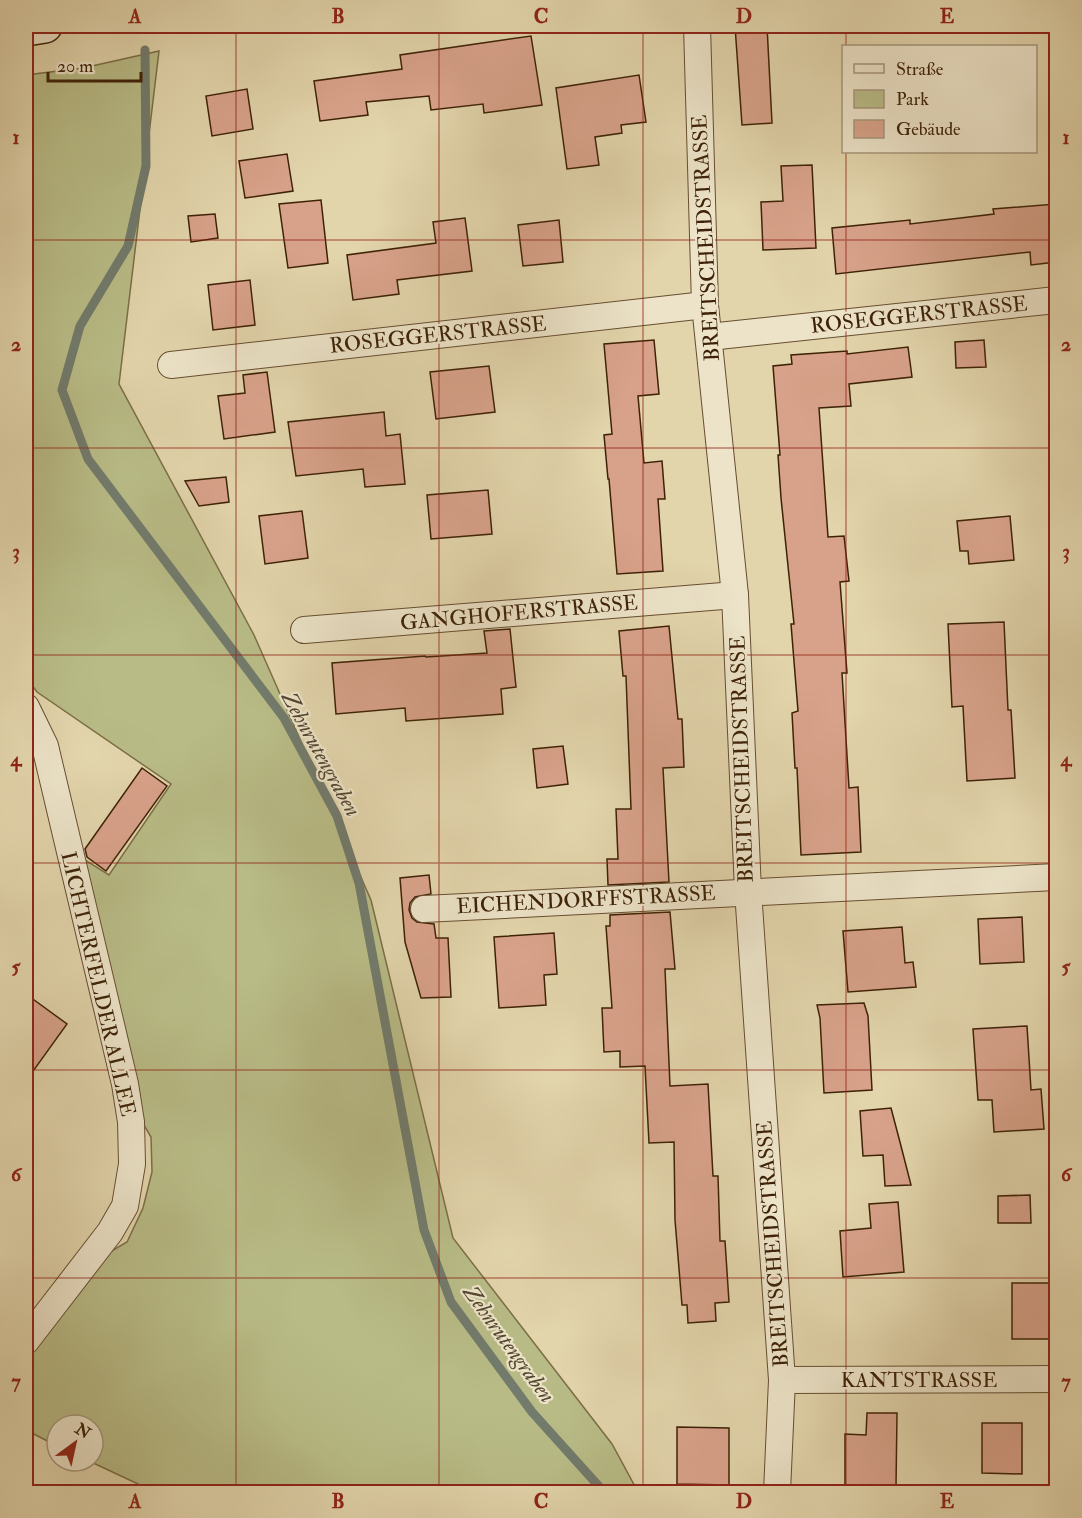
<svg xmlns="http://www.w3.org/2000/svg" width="1082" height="1518" font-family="'IM FELL Double Pica',serif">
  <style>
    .green { fill: #b8bb86; stroke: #7b6e46; stroke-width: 1.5 }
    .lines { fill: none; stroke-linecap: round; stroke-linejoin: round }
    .stream { stroke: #727b6c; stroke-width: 9 }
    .building { fill: #d8a28a; stroke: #3e2207; stroke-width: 1.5 }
    .minor-casing { stroke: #674e30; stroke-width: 28 }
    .secondary-casing { stroke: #3e2207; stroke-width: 36 }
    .minor { stroke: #ece3c8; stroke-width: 26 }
    .secondary { stroke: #ece3c8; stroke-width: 33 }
    .grid { fill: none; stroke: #8f2418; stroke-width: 1.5; stroke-opacity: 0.55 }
    .labels { text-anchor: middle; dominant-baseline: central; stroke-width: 4.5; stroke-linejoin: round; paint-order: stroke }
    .street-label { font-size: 21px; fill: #3e2207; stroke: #ece3c8 }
    .water-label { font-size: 22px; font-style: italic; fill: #544731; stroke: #ece3c8 }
    .neatline { fill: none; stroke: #8f2418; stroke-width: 2 }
    .grid-label { font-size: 20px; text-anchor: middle; font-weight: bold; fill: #8f2418 }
  </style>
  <rect width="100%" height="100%" fill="#e2d4ab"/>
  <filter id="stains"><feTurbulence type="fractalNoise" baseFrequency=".00333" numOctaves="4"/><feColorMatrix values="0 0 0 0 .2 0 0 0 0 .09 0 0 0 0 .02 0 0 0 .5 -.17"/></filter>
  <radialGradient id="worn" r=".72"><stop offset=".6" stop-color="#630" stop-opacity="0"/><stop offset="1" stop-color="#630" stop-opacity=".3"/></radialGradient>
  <polygon class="green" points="159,51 119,384 254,635 371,900 453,1238 612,1444 638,1492 155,1492 89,1461 93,1461 93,1425 57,1425 57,1446 26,1430 26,1358 103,1256 127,1242 143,1208 152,1172 151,1137 138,1115 74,853 109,875 171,784 37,692 26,677 26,75 83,68"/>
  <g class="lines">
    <polyline class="stream" points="145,50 146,166 128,246 80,326 62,390 88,459 284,718 337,816 359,883 424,1230 451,1302 532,1412 604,1492"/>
  </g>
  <g class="building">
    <polygon points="735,26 767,26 772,123 742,125"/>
    <polygon points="531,36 542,105 484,113 483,104 431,110 429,96 366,102 368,115 320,121 314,81 402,69 400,55"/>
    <polygon points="639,75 646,122 621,125 622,133 595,137 599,165 567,169 556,88"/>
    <polygon points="247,89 253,129 212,136 206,96"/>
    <polygon points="287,154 293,191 245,198 239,161"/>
    <polygon points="812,165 816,248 763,250 761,202 783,201 781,166"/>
    <polygon points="321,200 328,263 288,268 279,204"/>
    <polygon points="1056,204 1056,262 1031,265 1030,252 836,274 832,228 910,220 910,224 994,214 993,209"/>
    <polygon points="215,214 218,238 191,242 188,216"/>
    <polygon points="465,218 472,271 397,280 399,294 353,300 347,255 436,243 433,222"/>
    <polygon points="559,220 563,262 523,266 518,225"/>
    <polygon points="250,280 255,325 213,330 208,285"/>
    <polygon points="654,340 659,394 638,396 644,463 662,461 665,499 658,499 663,571 617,574 609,479 608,479 604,435 612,434 604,344"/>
    <polygon points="984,340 986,367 956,368 955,342"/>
    <polygon points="908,347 912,377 849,384 851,406 819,408 828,537 844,536 849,581 840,582 847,673 842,673 849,788 858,787 861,852 801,855 797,768 795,768 792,713 798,711 791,624 794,624 781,498 778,455 780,455 773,366 792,364 791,355 847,351 847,354"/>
    <polygon points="489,366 495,412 436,419 430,372"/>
    <polygon points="267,372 275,432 224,439 218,396 245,393 243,375"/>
    <polygon points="384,412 386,436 400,434 405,484 365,487 363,469 296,476 288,422"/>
    <polygon points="226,477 229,502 199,506 185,481"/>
    <polygon points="488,490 492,534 431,539 427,495"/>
    <polygon points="302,511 308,558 265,564 259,516"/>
    <polygon points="1010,516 1014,560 969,564 968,551 960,551 957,521"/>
    <polygon points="1004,622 1008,710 1011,710 1015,778 967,781 963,706 952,707 948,624"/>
    <polygon points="669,626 678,719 682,719 684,767 663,768 669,882 608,885 607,859 618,859 616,809 631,809 626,676 623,676 619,631"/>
    <polygon points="510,629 516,687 501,689 503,714 406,721 405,708 336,714 332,663 425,656 426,657 487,653 484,631"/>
    <polygon points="563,746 568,784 537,788 533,749"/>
    <polygon points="142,768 167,786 106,871 87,857 85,849"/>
    <polygon points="429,875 431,894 415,897 410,903 409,910 412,918 417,922 434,924 436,938 448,938 451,997 421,998 405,942 400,878"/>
    <polygon points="670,912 675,969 665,969 670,1086 708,1084 713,1176 718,1176 720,1241 725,1241 729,1302 715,1303 716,1321 688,1323 687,1305 682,1305 675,1220 674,1142 649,1143 645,1066 620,1067 620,1051 604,1052 602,1008 612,1008 606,926 610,926 610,915"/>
    <polygon points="1022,917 1024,962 980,964 978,919"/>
    <polygon points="902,927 905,963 913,962 916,987 848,992 843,931"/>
    <polygon points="554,933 557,974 544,975 546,1005 499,1008 494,937"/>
    <polygon points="26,994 67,1024 26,1081"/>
    <polygon points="864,1003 868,1016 872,1090 824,1093 820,1018 817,1005"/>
    <polygon points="1027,1026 1031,1090 1041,1089 1044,1129 994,1132 992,1100 978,1100 973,1029"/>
    <polygon points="891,1108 901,1146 911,1185 885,1186 883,1155 863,1156 860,1111"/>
    <polygon points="1030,1195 1031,1223 998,1223 998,1196"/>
    <polygon points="898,1202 904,1272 843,1277 840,1231 871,1228 869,1204"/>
    <rect x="1012" y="1283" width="40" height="56"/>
    <polygon points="867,1413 897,1413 896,1487 845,1486 845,1434 866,1435"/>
    <polygon points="982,1423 1022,1423 1022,1474 982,1473"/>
    <polygon points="677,1427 729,1428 729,1485 677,1484"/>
  </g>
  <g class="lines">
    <defs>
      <g id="minor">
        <polyline points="697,26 705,305 735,595 748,891 782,1380 777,1492"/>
        <polyline points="709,337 1056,300"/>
        <polyline points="171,365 705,305"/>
        <polyline points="304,630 735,595"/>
        <polyline points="26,707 45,746 125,1084 131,1122 132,1164 125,1206 110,1232 26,1341"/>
        <polyline points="424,909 1056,877"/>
        <polyline points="782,1380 1056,1379"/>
      </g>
      <polyline id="secondary" points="26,29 45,26"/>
    </defs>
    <use href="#minor" class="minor-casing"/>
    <use href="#secondary" class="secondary-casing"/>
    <use href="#minor" class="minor"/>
    <use href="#secondary" class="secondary"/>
  </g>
  <path class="grid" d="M236,26V1492M439,26V1492M643,26V1492M846,26V46M846,152V1492M26,240H1056M26,448H1056M26,655H1056M26,863H1056M26,1070H1056M26,1278H1056"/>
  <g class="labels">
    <g class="street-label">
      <text transform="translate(706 238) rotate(-93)">BREITSCHEIDSTRASSE</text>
      <text transform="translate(919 315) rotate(-6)">ROSEGGERSTRASSE</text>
      <text transform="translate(438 335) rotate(-6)">ROSEGGERSTRASSE</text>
      <text transform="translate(519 613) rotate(-5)">GANGHOFERSTRASSE</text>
      <text transform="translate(742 759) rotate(-92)">BREITSCHEIDSTRASSE</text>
      <text transform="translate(586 900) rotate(-3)">EICHENDORFFSTRASSE</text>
      <text transform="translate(98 984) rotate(77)">LICHTERFELDER ALLEE</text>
      <text transform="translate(773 1244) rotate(-94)">BREITSCHEIDSTRASSE</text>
      <text x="919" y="1380">KANTSTRASSE</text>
    </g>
    <g class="water-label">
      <text transform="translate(321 754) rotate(61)">Zehnrutengraben</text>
      <text transform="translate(509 1344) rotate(54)">Zehnrutengraben</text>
    </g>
  </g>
  <rect width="1082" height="1518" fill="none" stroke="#e2d4ab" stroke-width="66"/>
  <rect x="842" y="45" width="195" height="108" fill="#ece3c8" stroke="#a6967b" stroke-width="1.5"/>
  <rect x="854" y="64" width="30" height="9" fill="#ece3c8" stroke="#a6967b" stroke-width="1.5"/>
  <text x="896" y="75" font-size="18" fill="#3e2207">Straße</text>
  <rect x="854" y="90" width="30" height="18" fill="#b8bb86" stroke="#a6967b" stroke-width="1.5"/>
  <text x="896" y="105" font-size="18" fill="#3e2207">Park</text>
  <rect x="854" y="120" width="30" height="18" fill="#d8a28a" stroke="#a6967b" stroke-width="1.5"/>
  <text x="896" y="135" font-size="18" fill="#3e2207">Gebäude</text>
  <g transform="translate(75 1443) rotate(33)"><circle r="28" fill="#ece3c8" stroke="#a6967b" stroke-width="1.5"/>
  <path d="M0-4.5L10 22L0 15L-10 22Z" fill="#8f2418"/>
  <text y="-9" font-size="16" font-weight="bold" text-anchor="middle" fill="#3e2207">N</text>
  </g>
  <path d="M48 72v9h93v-9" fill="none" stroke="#3e2207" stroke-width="3"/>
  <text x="57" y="72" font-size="18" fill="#3e2207" stroke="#ece3c8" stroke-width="4.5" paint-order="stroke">20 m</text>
  <rect x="33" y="33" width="1016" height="1452" class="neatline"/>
  <g class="grid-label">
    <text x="135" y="23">A</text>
    <text x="338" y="23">B</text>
    <text x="541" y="23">C</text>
    <text x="744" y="23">D</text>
    <text x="947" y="23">E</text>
    <text x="16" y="144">1</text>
    <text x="1066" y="144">1</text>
    <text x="16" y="351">2</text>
    <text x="1066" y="351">2</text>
    <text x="16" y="558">3</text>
    <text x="1066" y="558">3</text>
    <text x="16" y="766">4</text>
    <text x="1066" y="766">4</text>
    <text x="16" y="973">5</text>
    <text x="1066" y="973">5</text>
    <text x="16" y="1181">6</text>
    <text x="1066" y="1181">6</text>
    <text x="16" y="1388">7</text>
    <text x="1066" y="1388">7</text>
    <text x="135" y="1508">A</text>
    <text x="338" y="1508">B</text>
    <text x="541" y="1508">C</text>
    <text x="744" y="1508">D</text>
    <text x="947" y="1508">E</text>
  </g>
  <rect width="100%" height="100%" filter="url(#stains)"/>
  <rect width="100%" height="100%" fill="url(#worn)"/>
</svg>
